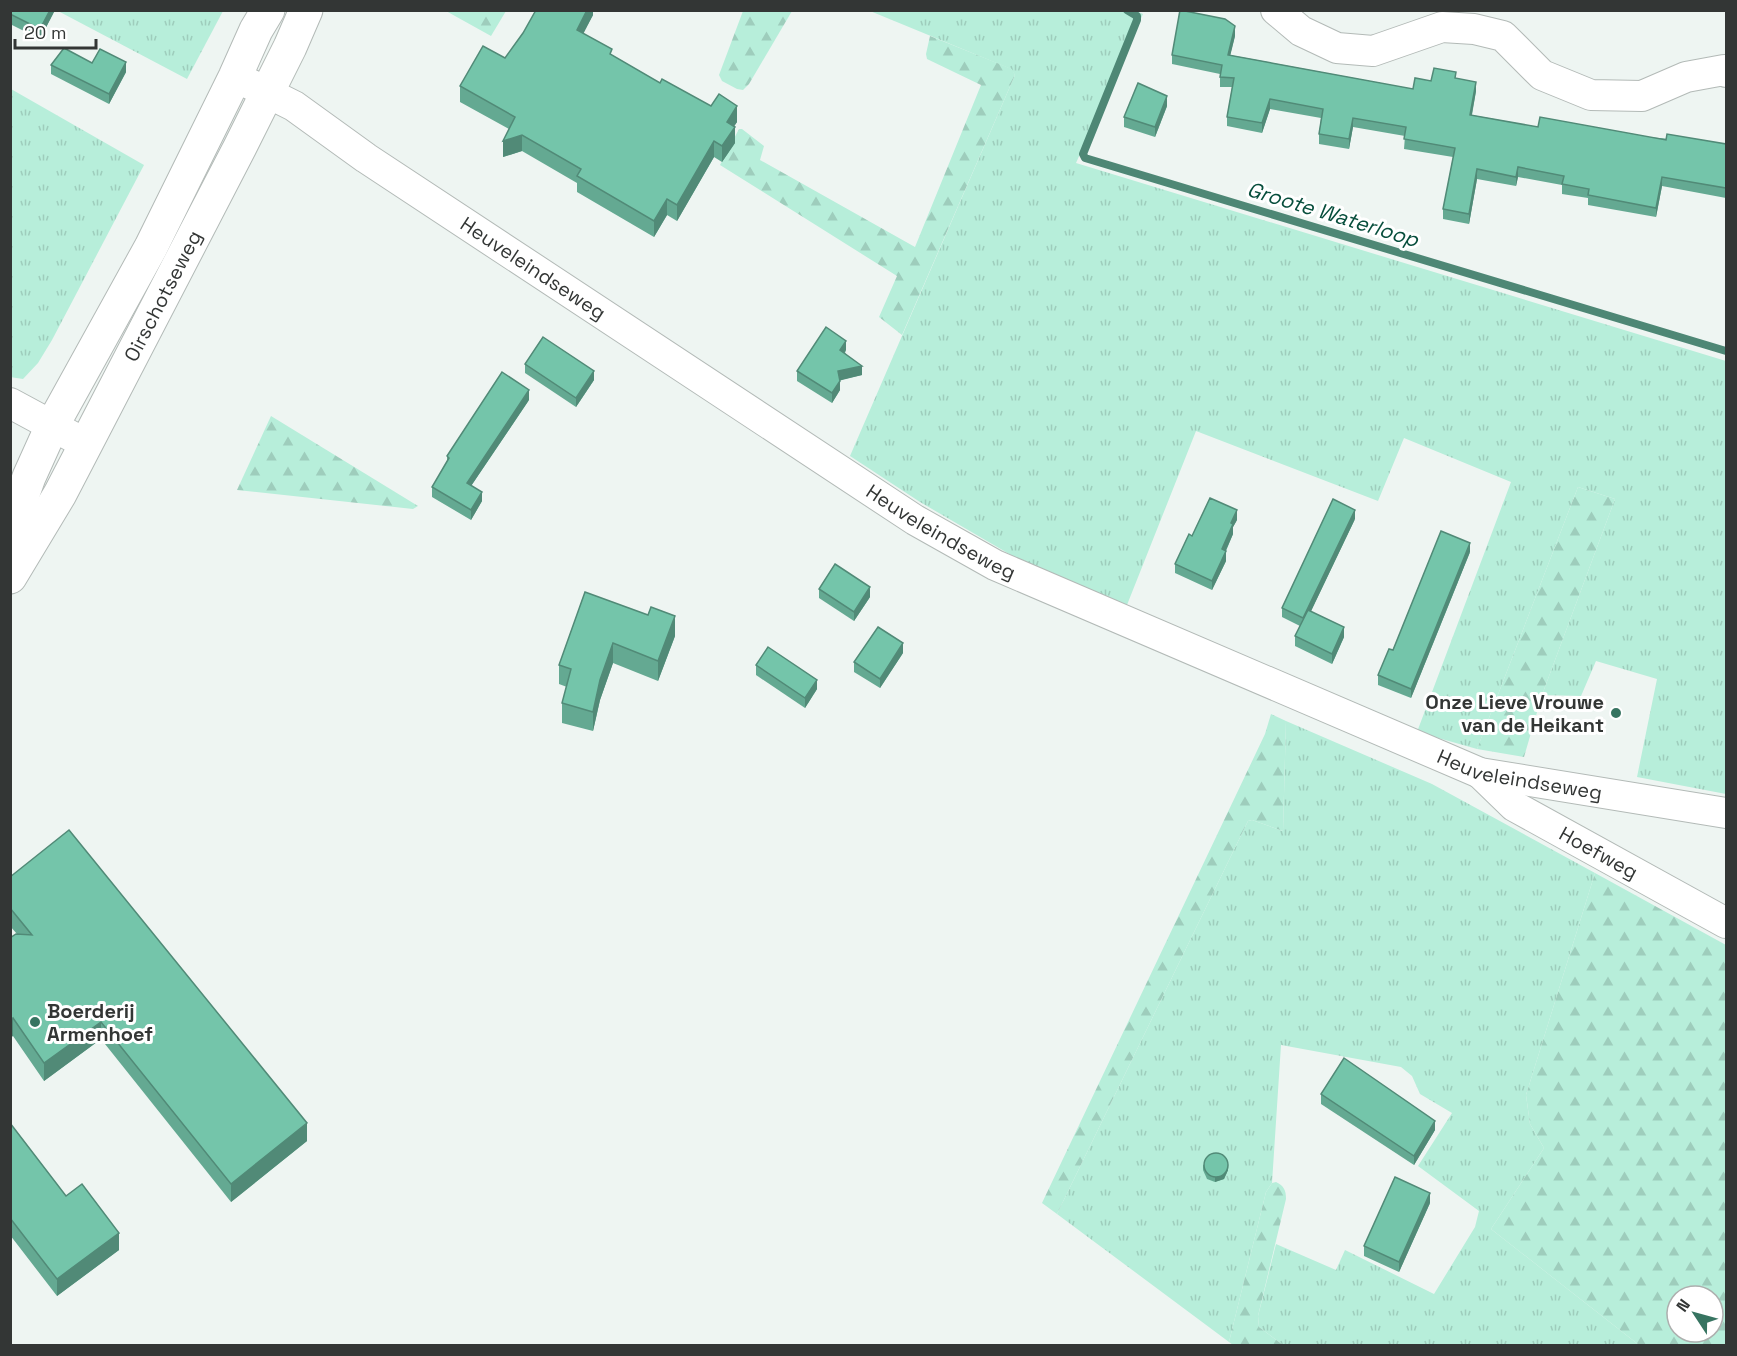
<svg xmlns="http://www.w3.org/2000/svg" width="1737" height="1356" font-family="'Space Grotesk',sans-serif">
  <style>
    .grass { fill: url(#grass-tufts) }
    .forest { fill: url(#forest-firs); fill-rule: evenodd }
    .lines { fill: none; stroke-linecap: round; stroke-linejoin: round }
    .stream { stroke: #4e8775; stroke-width: 8 }
    .street-casing { stroke: #b3bab7; stroke-width: 32 }
    .secondary-casing { stroke: #b3bab7; stroke-width: 35 }
    .street { stroke: #fff; stroke-width: 30 }
    .secondary { stroke: #fff; stroke-width: 33 }
    .wall { fill: #64a992 }
    .shaded-wall { fill: #518a77 }
    .building { fill: #74c5aa; stroke: #518a77; stroke-width: 1.5 }
    .poi-dot { fill: #377461; stroke: #fff; stroke-width: 2 }
    .labels { text-anchor: middle; dominant-baseline: central; stroke-width: 6; stroke-linejoin: round; paint-order: stroke }
    .street-label { font-size: 20px; fill: #333635; stroke: #fff }
    .poi-label { font-size: 20px; font-weight: bold; fill: #333635; stroke: #fff; text-anchor: end }
    .water-label { font-size: 21px; font-style: italic; fill: #074e3c; stroke: #fff }
  </style>
  <defs>
    <pattern id="grass-tufts" width="24" height="20" patternUnits="userSpaceOnUse" patternTransform="scale(1.5)"><rect width="24" height="20" fill="#b7eeda"/><path d="M3 7l-1-3M5 7V3M7 7l1-3M15 17l-1-3M17 17v-4M19 17l1-3" fill="none" stroke="#9ecdbc"/></pattern>
    <pattern id="forest-firs" width="22" height="20" patternUnits="userSpaceOnUse" patternTransform="scale(1.5)"><rect width="22" height="20" fill="#b7eeda"/><path d="M5 1l3.5 6h-7zM16 11l3.5 6h-7z" fill="#9ecdbc"/></pattern>
  </defs>
  <rect width="100%" height="100%" fill="#eef5f2"/>
  <g class="grass">
    <polygon points="1134,10 1143,14 1076,163 1726,361 1726,794 1637,777 1657,679 1596,661 1581,696 1542,695 1615,499 1578,487 1477,749 1417,732 1511,482 1404,438 1378,501 1196,431 1125,610 1011,555 920,502 850,456 1015,75 1011,69 870,11"/>
    <polygon points="58,11 223,11 187,79"/>
    <polygon points="11,89 144,165 52,340 38,363 23,379 10,377"/>
    <polygon points="1286,721 1432,784 1595,873 1526,1095 1530,1124 1544,1148 1491,1229 1639,1345 1283,1345 1259,1327 1258,1316 1276,1244 1336,1270 1345,1250 1434,1294 1475,1227 1479,1211 1418,1166 1452,1113 1420,1094 1412,1076 1401,1067 1281,1045 1272,1183 1266,1192 1229,1342 1057,1214 1248,821 1252,820 1283,831"/>
  </g>
  <g class="forest">
    <polygon points="446,11 506,10 506,11 491,36"/>
    <polygon points="743,11 792,11 749,84 743,90 737,89 722,81 719,75"/>
    <polygon points="930,36 1012,69 1015,75 902,335 879,317 897,276 720,165 739,129 742,129 764,146 760,160 915,247 981,85 927,59 926,54"/>
    <polygon points="271,416 418,506 413,509 237,490"/>
    <polygon points="1578,487 1615,499 1542,695 1524,757 1477,749"/>
    <polygon points="1271,714 1286,721 1283,831 1252,820 1248,821 1057,1214 1042,1203 1265,734"/>
    <path d="M1595,873L1726,945V1345H1639L1491,1229L1544,1148L1530,1124L1526,1095ZM1677,1296H1713V1332H1677Z"/>
    <path d="M1276,1182C1284,1186 1286,1190 1286,1199L1258,1316L1259,1327L1283,1345H1233L1229,1342L1266,1192L1272,1183Z"/>
  </g>
  <g class="lines">
    <polyline class="stream" points="1127,10 1137,16 1137,20 1083,154 1085,158 1726,351"/>
    <defs>
      <g id="street">
        <polyline points="1276,10 1301,31 1337,48 1373,51 1442,27 1474,29 1503,36 1542,75 1591,95 1642,96 1686,77 1724,70 1726,72"/>
        <path id="s1" d="M244,81L294,106L366,158L915,520L995,565L1480,773L1726,813"/>
        <polyline points="10,403 86,444"/>
        <path id="s2" d="M1480,773L1514,806L1726,923"/>
      </g>
      <g id="secondary">
        <polyline points="10,530 29,477 52,426 151,247 235,77 256,30 268,10"/>
        <path id="s3" d="M10,577L60,494L86,444L240,147L290,47L306,10"/>
      </g>
    </defs>
    <use href="#street" class="street-casing"/>
    <use href="#secondary" class="secondary-casing"/>
    <use href="#street" class="street"/>
    <use href="#secondary" class="secondary"/>
  </g>
  <g class="wall">
    <polygon points="10,10 55,10 40,39 10,24"/>
    <polygon points="593,10 593,15 583,33 612,55 660,83 737,122 734,126 735,143 722,162 714,157 677,221 667,215 654,237 577,192 577,183 522,151 503,157 509,129 460,102 460,86 505,58"/>
    <polygon points="1235,36 1230,55 1413,89 1431,81 1456,78 1476,91 1472,115 1538,127 1726,144 1726,198 1662,186 1656,217 1588,205 1588,198 1562,194 1562,185 1518,177 1516,186 1477,179 1469,224 1443,219 1443,209 1453,157 1404,149 1405,136 1353,127 1349,149 1319,144 1319,134 1321,118 1270,109 1262,133 1227,126 1227,117 1232,87 1220,87 1220,74 1172,64 1172,55"/>
    <polygon points="92,63 126,72 109,104 51,74 51,65"/>
    <polygon points="1167,106 1155,137 1124,127 1124,117"/>
    <polygon points="846,350 845,353 862,375 840,380 840,390 832,403 797,381 797,371"/>
    <polygon points="525,364 594,380 576,407 525,373"/>
    <polygon points="529,400 471,486 482,501 471,520 432,497 432,487 447,463 447,456"/>
    <polygon points="1355,519 1311,611 1344,637 1332,664 1295,646 1295,636 1300,626 1282,617 1282,608"/>
    <polygon points="1237,520 1233,527 1233,534 1226,551 1226,561 1212,590 1175,573 1175,564 1192,536"/>
    <polygon points="1470,552 1411,698 1378,685 1378,675 1393,650"/>
    <polygon points="819,589 870,597 854,621 819,598"/>
    <polygon points="585,592 675,636 658,681 613,663 600,700 593,731 562,723 562,703 567,687 559,684 559,665"/>
    <polygon points="903,653 880,688 854,672 854,662"/>
    <polygon points="756,665 817,689 805,708 756,675"/>
    <polygon points="10,877 307,1141 231,1202 101,1039 44,1081 13,1036 11,1037 10,1037 10,938 17,934 10,926"/>
    <polygon points="1321,1094 1435,1130 1414,1165 1321,1104"/>
    <polygon points="10,1123 66,1196 119,1250 57,1296 10,1235"/>
    <polygon points="1203,1165 1228,1170 1224,1179 1215,1182 1207,1179 1203,1170"/>
    <polygon points="1430,1203 1399,1272 1364,1256 1364,1246"/>
  </g>
  <g class="shaded-wall">
    <polygon points="50,10 55,10 40,39 40,29"/>
    <polygon points="587,10 593,10 593,15 577,46 577,30"/>
    <polygon points="1235,26 1235,36 1228,65 1228,55"/>
    <polygon points="126,62 126,72 109,104 109,94"/>
    <polygon points="1476,82 1476,91 1470,124 1470,115"/>
    <polygon points="1167,96 1167,106 1155,137 1155,127"/>
    <polygon points="1270,99 1270,109 1262,133 1262,123"/>
    <polygon points="737,106 737,122 727,137 727,122"/>
    <polygon points="1353,118 1353,127 1349,149 1349,139"/>
    <polygon points="735,127 735,143 722,162 722,146"/>
    <polygon points="522,135 522,151 503,157 503,141"/>
    <polygon points="714,141 714,157 677,221 677,205"/>
    <polygon points="1518,167 1518,177 1516,186 1516,177"/>
    <polygon points="1477,169 1477,179 1469,224 1469,214"/>
    <polygon points="1662,177 1662,186 1656,217 1656,208"/>
    <polygon points="667,199 667,215 654,237 654,221"/>
    <polygon points="846,341 846,350 840,359 840,350"/>
    <polygon points="862,366 862,375 838,381 838,371"/>
    <polygon points="594,371 594,380 576,407 576,398"/>
    <polygon points="840,381 840,390 832,403 832,393"/>
    <polygon points="529,390 529,400 467,492 467,483"/>
    <polygon points="482,492 482,501 471,520 471,510"/>
    <polygon points="1237,510 1237,520 1233,527 1233,534 1222,559 1222,549 1231,523"/>
    <polygon points="1355,510 1355,519 1303,628 1303,618"/>
    <polygon points="1470,543 1470,552 1411,698 1411,689"/>
    <polygon points="1226,551 1226,561 1212,590 1212,581"/>
    <polygon points="870,587 870,597 854,621 854,612"/>
    <polygon points="675,616 675,636 658,681 658,661"/>
    <polygon points="1344,627 1344,637 1332,664 1332,654"/>
    <polygon points="613,643 613,663 600,700 593,731 593,712 600,680"/>
    <polygon points="903,643 903,653 880,688 880,679"/>
    <polygon points="817,680 817,689 805,708 805,698"/>
    <polygon points="13,1018 13,1036 11,1037 11,1020"/>
    <polygon points="101,1022 101,1039 44,1081 44,1063"/>
    <polygon points="1435,1121 1435,1130 1414,1165 1414,1156"/>
    <polygon points="307,1123 307,1141 231,1202 231,1184"/>
    <polygon points="1228,1165 1228,1170 1224,1179 1215,1182 1215,1177"/>
    <polygon points="1430,1193 1430,1203 1399,1272 1399,1262"/>
    <polygon points="119,1233 119,1250 57,1296 57,1279"/>
  </g>
  <g class="building">
    <polygon points="10,10 50,10 40,29 10,14"/>
    <polygon points="536,10 587,10 577,30 612,49 610,54 660,83 662,79 711,106 719,94 737,106 727,122 735,127 722,146 714,141 677,205 667,199 654,221 577,176 581,169 522,135 503,141 515,117 460,86 483,46 505,58 523,33"/>
    <polygon points="1180,10 1225,19 1235,26 1228,55 1413,89 1415,78 1431,81 1434,68 1456,72 1455,78 1476,82 1470,115 1538,127 1540,117 1666,140 1667,134 1726,144 1726,188 1662,177 1656,208 1588,195 1589,189 1562,184 1564,176 1518,167 1516,177 1477,169 1469,214 1443,209 1455,148 1404,139 1406,127 1353,118 1349,139 1319,134 1323,109 1270,99 1262,123 1227,117 1234,78 1220,77 1222,65 1172,55"/>
    <polygon points="64,48 92,63 100,49 126,62 109,94 51,65"/>
    <polygon points="1138,83 1167,96 1155,127 1124,117"/>
    <polygon points="826,327 846,341 840,350 862,366 838,371 840,381 832,393 797,371"/>
    <polygon points="543,337 594,371 576,398 525,364"/>
    <polygon points="502,372 529,390 467,483 482,492 471,510 432,487 449,458 447,456"/>
    <polygon points="1210,498 1237,510 1231,523 1233,524 1222,549 1226,551 1212,581 1175,564 1189,534 1192,536"/>
    <polygon points="1333,499 1355,510 1303,618 1282,608"/>
    <polygon points="1441,531 1470,543 1411,689 1378,675 1389,649 1393,650"/>
    <polygon points="835,564 870,587 854,612 819,589"/>
    <polygon points="585,592 648,615 651,607 675,616 658,661 613,643 600,680 593,712 562,703 571,669 559,665"/>
    <polygon points="1308,610 1344,627 1332,654 1295,636"/>
    <polygon points="878,627 903,643 880,679 854,662"/>
    <polygon points="768,647 817,680 805,698 756,665"/>
    <polygon points="69,830 307,1123 231,1184 101,1022 44,1063 13,1018 11,1020 10,1019 10,938 16,934 32,935 10,908 10,877"/>
    <polygon points="1344,1058 1435,1121 1414,1156 1321,1094"/>
    <polygon points="10,1123 66,1196 82,1184 119,1233 57,1279 10,1218"/>
    <circle cx="1216" cy="1165" r="12"/>
    <polygon points="1395,1177 1430,1193 1399,1262 1364,1246"/>
  </g>
  <g class="poi-dot">
    <circle cx="1616" cy="713" r="6"/>
    <circle cx="35" cy="1022" r="6"/>
  </g>
  <g class="labels">
    <g class="street-label">
      <text stroke="none"><textPath href="#s1" startOffset="345">Heuveleindseweg</textPath></text>
      <text stroke="none"><textPath href="#s3" startOffset="320">Oirschotseweg</textPath></text>
      <text stroke="none"><textPath href="#s1" startOffset="831">Heuveleindseweg</textPath></text>
      <text stroke="none"><textPath href="#s1" startOffset="1461">Heuveleindseweg</textPath></text>
      <text stroke="none"><textPath href="#s2" startOffset="144">Hoefweg</textPath></text>
    </g>
    <g class="poi-label">
      <text x="1604" y="702">Onze Lieve Vrouwe<tspan x="1604" dy="23">van de Heikant</tspan></text>
      <text x="47" y="1011" text-anchor="start">Boerderij<tspan x="47" dy="23">Armenhoef</tspan></text>
    </g>
    <g class="water-label">
      <text transform="translate(1333 214) rotate(17)">Groote Waterloop</text>
    </g>
  </g>
  <rect width="1737" height="1356" fill="none" stroke="#333635" stroke-width="24"/>
  <g transform="translate(1695 1314) rotate(306)"><circle r="28" fill="#ffffff" stroke="#adafae" stroke-width="1.5"/>
  <path d="M0-4.5L10 22L0 15L-10 22Z" fill="#377461"/>
  <text y="-9" font-size="16" font-weight="bold" text-anchor="middle" fill="#333635">N</text>
  </g>
  <path d="M15 39v9h81v-9" fill="none" stroke="#333635" stroke-width="3"/>
  <text x="24" y="39" font-size="18" fill="#333635" stroke="#ffffff" stroke-width="4.5" paint-order="stroke">20 m</text>
</svg>
